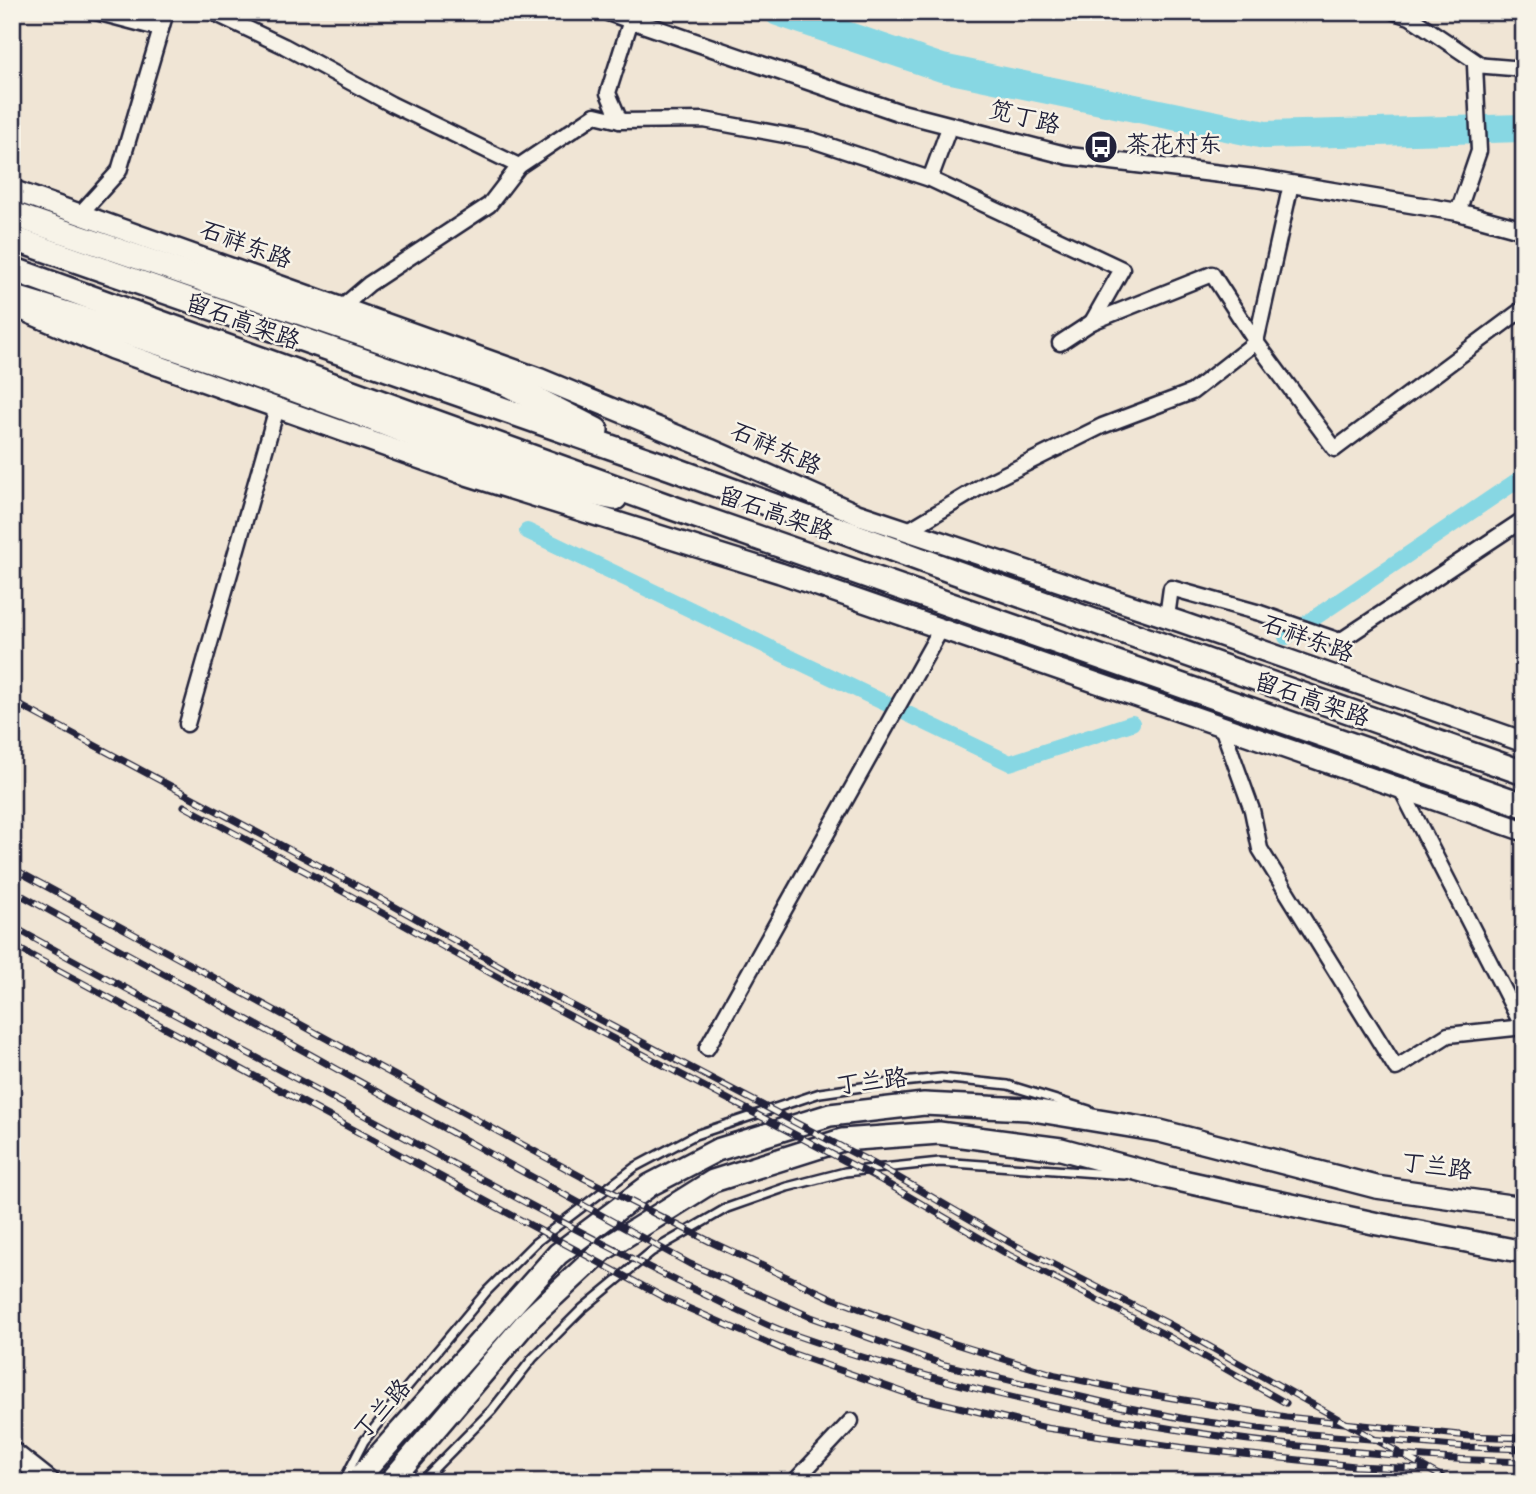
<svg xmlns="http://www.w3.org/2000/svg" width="1536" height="1494" font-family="Dekko,'LXGW WenKai TC',sans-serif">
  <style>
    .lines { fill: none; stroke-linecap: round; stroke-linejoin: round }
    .canal { stroke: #87d7e3; stroke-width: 16 }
    .river { stroke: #87d7e3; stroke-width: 28 }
    .service-casing { stroke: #22223b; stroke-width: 12 }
    .minor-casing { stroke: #22223b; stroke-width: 19 }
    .tertiary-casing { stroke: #22223b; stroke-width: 21 }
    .secondary-casing { stroke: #22223b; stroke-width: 24 }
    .primary-casing { stroke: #22223b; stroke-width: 26 }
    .trunk-casing { stroke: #22223b; stroke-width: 28 }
    .service { stroke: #f7f3e8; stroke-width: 7 }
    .minor { stroke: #f7f3e8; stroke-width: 14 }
    .tertiary { stroke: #f7f3e8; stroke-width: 16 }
    .secondary { stroke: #f7f3e8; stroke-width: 19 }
    .primary { stroke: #f7f3e8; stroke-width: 21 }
    .trunk { stroke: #f7f3e8; stroke-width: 23 }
    .rail-casing { stroke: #22223b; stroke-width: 7 }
    .rail { stroke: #f7f3e8; stroke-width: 4.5; stroke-dasharray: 13; stroke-linecap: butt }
    .labels { text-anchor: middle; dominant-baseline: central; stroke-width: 5; stroke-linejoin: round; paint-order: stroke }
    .street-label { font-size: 24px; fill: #22223b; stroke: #f7f3e8 }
    .poi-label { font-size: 24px; fill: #22223b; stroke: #f7f3e8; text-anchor: start }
  </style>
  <rect width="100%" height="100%" fill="#f0e5d5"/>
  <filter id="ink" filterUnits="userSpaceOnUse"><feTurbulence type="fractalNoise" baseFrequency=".0143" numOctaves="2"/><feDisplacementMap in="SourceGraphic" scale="14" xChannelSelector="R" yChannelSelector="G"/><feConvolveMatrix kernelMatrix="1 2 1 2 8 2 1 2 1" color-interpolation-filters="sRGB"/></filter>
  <g filter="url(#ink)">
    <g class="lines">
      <g class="canal">
        <polyline points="527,531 1010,763 1132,723"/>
        <polyline points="1286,637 1524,476"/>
      </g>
      <polyline class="river" points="778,12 942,68 1265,135 1524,128"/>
      <defs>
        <g id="service">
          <polyline points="343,1482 364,1441 403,1392 487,1291 535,1243 635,1167 695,1135 820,1093 883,1084 941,1078 1008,1085 1089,1110"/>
          <polyline points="421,1482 492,1410 533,1358 582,1309 651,1252 727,1208 787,1187 845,1172 940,1162 1125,1175"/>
        </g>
        <g id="minor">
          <polyline points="96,12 161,29"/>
          <polyline points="212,12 284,46 391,104 519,166"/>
          <polyline points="1394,12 1410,17 1481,65"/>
          <polyline points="631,20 608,93 620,121 704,120 812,140 930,179"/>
          <polyline points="950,125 930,179 1122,269 1092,322"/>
          <polyline points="1458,212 1479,151 1475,65 1524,69"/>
          <polyline points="80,214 119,171 166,12"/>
          <polyline points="341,308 369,284 489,205 519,166 595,115 620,121"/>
          <polyline points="1060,343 1092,322 1212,274 1256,342 1335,449 1524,308"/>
          <polyline points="907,531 987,483 1102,426 1192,392 1256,342 1291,184"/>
          <polyline points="1167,617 1171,588 1260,613 1340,641 1524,519"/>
          <polyline points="187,724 277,408"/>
          <polyline points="1222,727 1252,810 1260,849 1396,1068 1448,1035 1524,1027"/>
          <polyline points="1401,789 1524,1029"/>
          <polyline points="707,1048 941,629"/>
          <polyline points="794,1482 851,1421"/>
        </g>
        <polyline id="tertiary" points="608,12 898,112 1069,156 1255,178 1458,212 1524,230"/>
        <g id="secondary">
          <polyline points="12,190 541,379 710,449 857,514 1181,622 1524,742"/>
          <polyline points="13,306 112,349 460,473 780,573 1524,831"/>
          <polyline points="12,1452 50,1482"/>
        </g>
        <g id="primary">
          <polyline points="355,1482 558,1254 650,1185 717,1150 830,1115 924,1104 1027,1109 1160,1131 1376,1187 1524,1208"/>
          <polyline points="390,1482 529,1319 603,1250 713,1181 842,1140 939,1133 1061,1149 1169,1178 1378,1224 1524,1252"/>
        </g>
        <g id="trunk">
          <polyline points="12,214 505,383 596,430"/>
          <polyline points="12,238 671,468 952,571 1524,773"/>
          <polyline points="12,269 673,508 1524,805"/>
          <path d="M12,297C122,330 232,366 339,406C429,440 520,481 615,498"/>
        </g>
      </defs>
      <use href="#service" class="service-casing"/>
      <use href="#minor" class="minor-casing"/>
      <use href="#tertiary" class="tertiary-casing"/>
      <use href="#secondary" class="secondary-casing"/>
      <use href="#primary" class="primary-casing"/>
      <use href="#trunk" class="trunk-casing"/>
      <use href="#service" class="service"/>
      <use href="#minor" class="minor"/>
      <use href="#tertiary" class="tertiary"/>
      <use href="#secondary" class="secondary"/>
      <use href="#primary" class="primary"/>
      <use href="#trunk" class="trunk"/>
      <defs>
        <g id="rail">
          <polyline points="12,701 376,896 541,989 882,1168 1011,1243 1171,1325 1451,1482"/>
          <polyline points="184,806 377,910 521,990 881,1180 1009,1255 1164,1334 1286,1403"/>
          <polyline points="12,868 582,1177 711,1242 834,1299 952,1343 1056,1375 1131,1391 1286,1417 1469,1436 1524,1438"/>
          <polyline points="12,890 690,1264 811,1317 945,1365 1124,1407 1186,1419 1273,1431 1467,1447 1524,1449"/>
          <path d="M12,926C145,1001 282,1069 415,1143C487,1182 559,1221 631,1258C665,1276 700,1292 734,1309C751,1316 768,1326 786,1332C1024,1415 1273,1454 1524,1462"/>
          <polyline points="12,945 665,1298 791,1353 917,1397 1046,1428 1186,1448 1355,1466 1424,1469"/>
        </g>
      </defs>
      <use href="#rail" class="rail-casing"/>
      <use href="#rail" class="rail"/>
    </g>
  </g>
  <defs>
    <symbol id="bus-disc" viewBox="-11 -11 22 22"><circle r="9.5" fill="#22223b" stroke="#f7f3e8"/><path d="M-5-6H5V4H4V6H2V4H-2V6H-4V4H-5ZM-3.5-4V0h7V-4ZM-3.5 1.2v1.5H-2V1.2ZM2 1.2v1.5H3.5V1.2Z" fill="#fff"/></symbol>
  </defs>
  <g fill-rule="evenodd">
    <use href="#bus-disc" x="1082" y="128" width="38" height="38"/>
  </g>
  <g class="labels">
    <g class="street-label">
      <text transform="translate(1024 120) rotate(14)">笕丁路</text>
      <text transform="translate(245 247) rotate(20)">石祥东路</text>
      <text transform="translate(242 324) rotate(20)">留石高架路</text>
      <text transform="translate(775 451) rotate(24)">石祥东路</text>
      <text transform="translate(775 516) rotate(19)">留石高架路</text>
      <text transform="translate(1307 641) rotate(20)">石祥东路</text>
      <text transform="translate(1311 702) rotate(19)">留石高架路</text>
      <text transform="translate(872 1084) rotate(-7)">丁兰路</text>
      <text transform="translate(1436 1169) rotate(8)">丁兰路</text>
      <text transform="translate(384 1411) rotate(-48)">丁兰路</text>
    </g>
    <g class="poi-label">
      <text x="1126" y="147">茶花村东</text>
    </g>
  </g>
  <rect width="1536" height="1494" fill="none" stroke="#f7f3e8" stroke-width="42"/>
  <rect x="21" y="21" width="1494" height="1452" fill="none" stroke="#22223b" stroke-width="2.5" filter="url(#ink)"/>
</svg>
